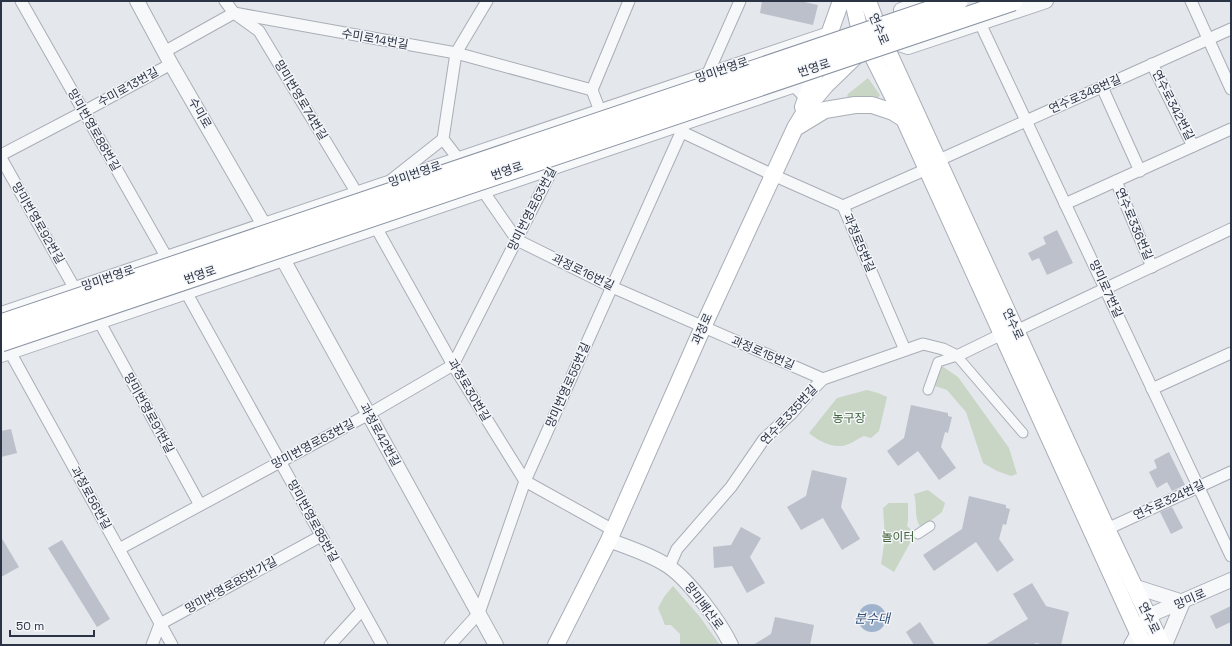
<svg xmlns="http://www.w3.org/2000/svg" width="1232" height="646" font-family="'Space Grotesk','Noto Sans KR',sans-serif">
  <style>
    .green { fill: #c9d6c5 }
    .water { fill: #9fb4cc }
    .building { fill: #bbc0ca }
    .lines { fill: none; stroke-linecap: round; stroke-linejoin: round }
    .pedestrian-casing { stroke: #a9aeb7; stroke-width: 11 }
    .minor-casing { stroke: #a9aeb7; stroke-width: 13 }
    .tertiary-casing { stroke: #a9aeb7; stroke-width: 16 }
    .secondary-casing { stroke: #a9aeb7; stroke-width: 18 }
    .pedestrian { stroke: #f7f8fa; stroke-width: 9 }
    .minor { stroke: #f7f8fa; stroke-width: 11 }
    .tertiary { stroke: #f7f8fa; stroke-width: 14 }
    .secondary { stroke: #fff; stroke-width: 16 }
    .trunk-bridge-casing { stroke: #8b94a3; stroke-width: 21; stroke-linecap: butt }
    .trunk-bridge { stroke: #fff; stroke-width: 19 }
    .labels { text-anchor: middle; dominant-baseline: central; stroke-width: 3; stroke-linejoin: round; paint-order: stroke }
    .street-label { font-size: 12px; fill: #2b3445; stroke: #f4f6f9 }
    .park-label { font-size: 12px; fill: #3f6138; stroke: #f4f6f9 }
    .water-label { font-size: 13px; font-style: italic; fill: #34527a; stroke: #f4f6f9 }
  </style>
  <rect width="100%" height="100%" fill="#e4e7ec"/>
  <g class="green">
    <polygon points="868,78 880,95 877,99 849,98 847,96 848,94"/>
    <polygon points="942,366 958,377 1009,448 1017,474 1011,476 997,471 983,463 966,412 947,390 935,386"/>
    <path d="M867,390L878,393L887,397L879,431L871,438L864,436C857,439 848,446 841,446C830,447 817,440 809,433L837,398Z"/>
    <path d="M928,490L945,503L942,512L921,528C913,516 918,507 914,494Z"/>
    <polygon points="889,503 908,503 908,521 907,526 915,534 894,572 881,564 885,538 883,508"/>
    <polygon points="673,586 700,617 720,645 680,645 680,634 671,625 665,625 658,608 664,597"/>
  </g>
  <circle class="water" cx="872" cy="618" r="14"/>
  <g class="building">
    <polygon points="762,1 800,1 818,5 813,25 760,13"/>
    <polygon points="1057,230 1073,263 1047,275 1039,258 1032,261 1028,253 1046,244 1043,237"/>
    <polygon points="911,405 948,413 948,416 952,417 948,433 945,432 941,447 956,468 939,480 918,451 898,466 887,451 904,438"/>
    <polygon points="11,429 17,453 1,457 1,431"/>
    <polygon points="1169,452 1185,485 1172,491 1167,482 1157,488 1149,472 1157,468 1154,460"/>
    <polygon points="812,470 847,478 841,507 860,539 842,550 823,518 801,530 787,507 806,496"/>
    <polygon points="969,496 1006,505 1006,508 1010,509 1006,525 1003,524 999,539 1014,560 997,572 976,542 934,571 923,555 962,529"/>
    <polygon points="1172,507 1183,528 1171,534 1160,512"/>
    <polygon points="741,527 761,538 750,557 765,583 747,593 732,566 714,568 713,547 731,545"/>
    <polygon points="1,537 19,567 1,577"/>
    <polygon points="62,540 110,619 97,627 48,548"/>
    <polygon points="1032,583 1046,606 1069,612 1061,645 1046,645 1036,643 1032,645 985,645 1028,619 1013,594"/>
    <polygon points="1231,606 1231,622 1216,629 1210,616"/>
    <polygon points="775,617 814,625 810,645 753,645 771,634"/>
    <polygon points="920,622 935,645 914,645 906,632"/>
  </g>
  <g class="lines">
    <defs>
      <g id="pedestrian">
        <polyline points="928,390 938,362 957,356 1023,433"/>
        <polyline points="918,534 930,526"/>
      </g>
      <g id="minor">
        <polyline points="21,1 167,258"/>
        <polyline points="225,1 234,13 259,31 361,200"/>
        <polyline points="1191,1 1231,89"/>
        <polyline points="980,23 1231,556"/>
        <polyline points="164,52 234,13 456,53 592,90"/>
        <polyline points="1152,64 1193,146"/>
        <polyline points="705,80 740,1"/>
        <polyline points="1102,87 1140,171"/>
        <polyline points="592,90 629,1"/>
        <polyline points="592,90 600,111"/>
        <polyline points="677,128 682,132 773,175 843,206 905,350"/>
        <polyline points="1,155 83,112 171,64"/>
        <polyline points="1,158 75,289"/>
        <polyline points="939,160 1231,29"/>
        <polyline points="463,165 443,139 456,53 487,1"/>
        <polyline points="391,180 443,139"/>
        <polyline points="1116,181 1152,267"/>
        <polyline points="479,185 517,240 612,287 823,379"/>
        <polyline points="1065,204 1231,129"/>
        <polyline points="843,206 927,169"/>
        <polyline points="373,222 453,365 525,481 613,530"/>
        <polyline points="186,292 382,645"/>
        <polyline points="99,321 200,505"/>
        <polyline points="1016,331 1231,229"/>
        <polyline points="10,352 172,645"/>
        <polyline points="1152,389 1231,353"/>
        <polyline points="1107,529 1231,472"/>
        <polyline points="119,549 369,414 453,365 555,164"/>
        <polyline points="669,567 677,549 731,487 764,439 791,414 814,388 823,379 923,344 943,349 957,356 1002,334"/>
        <polyline points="152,645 160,624 321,536"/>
        <polyline points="330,645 362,610"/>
        <polyline points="450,645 479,613 525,481 688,117"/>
      </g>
      <g id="tertiary">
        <polyline points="137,1 171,64 268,232"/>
        <polyline points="901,10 928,1"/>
        <polyline points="890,41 908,47 1046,1"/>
        <polyline points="279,252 496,645"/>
        <polyline points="1,314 829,34"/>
        <polyline points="1,355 795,85 806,96"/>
        <path d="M609,540C629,548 650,554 668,566C689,580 720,622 731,645"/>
        <polyline points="1133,586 1183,602 1165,645"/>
        <polyline points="1131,645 1148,616 1231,580"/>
      </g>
      <g id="secondary">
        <polyline points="853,1 858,23 867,45 904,119 1138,633 1145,645"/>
        <polyline points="868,1 882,38 1107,529 1162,645"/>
        <polyline points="803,107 841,1"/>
        <polyline points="797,127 825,110 855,105 872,105 893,112 904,119"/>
        <polyline points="556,645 609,540 703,327 795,128 809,105 826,85 859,53"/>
      </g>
    </defs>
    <use href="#pedestrian" class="pedestrian-casing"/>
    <use href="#minor" class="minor-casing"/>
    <use href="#tertiary" class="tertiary-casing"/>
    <use href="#secondary" class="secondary-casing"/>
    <use href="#pedestrian" class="pedestrian"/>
    <use href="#minor" class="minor"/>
    <use href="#tertiary" class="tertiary"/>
    <use href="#secondary" class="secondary"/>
    <defs>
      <g id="trunk-bridge">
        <polyline points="1,324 958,1"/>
        <polyline points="1,342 1013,1"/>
      </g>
    </defs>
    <use href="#trunk-bridge" class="trunk-bridge-casing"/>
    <use href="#trunk-bridge" class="trunk-bridge"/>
  </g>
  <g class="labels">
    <g class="street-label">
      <text transform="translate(879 29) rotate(68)">연수로</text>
      <text transform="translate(375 39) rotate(10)">수미로14번길</text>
      <text transform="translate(814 68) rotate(-18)">번영로</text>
      <text transform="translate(722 70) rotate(-19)">망미번영로</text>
      <text transform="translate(128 87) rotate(-29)">수미로13번길</text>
      <text transform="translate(1085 94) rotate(-24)">연수로348번길</text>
      <text transform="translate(301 100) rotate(59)">망미번영로74번길</text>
      <text transform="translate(1173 105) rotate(63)">연수로342번길</text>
      <text transform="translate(200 113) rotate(60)">수미로</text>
      <text transform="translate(94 130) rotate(60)">망미번영로88번길</text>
      <text transform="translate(507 171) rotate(-19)">번영로</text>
      <text transform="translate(415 174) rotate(-19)">망미번영로</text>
      <text transform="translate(532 209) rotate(-63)">망미번영로63번길</text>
      <text transform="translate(38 223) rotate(60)">망미번영로92번길</text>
      <text transform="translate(1134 224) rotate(67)">연수로336번길</text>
      <text transform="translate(859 243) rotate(67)">과정로5번길</text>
      <text transform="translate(583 272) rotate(26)">과정로16번길</text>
      <text transform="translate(200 275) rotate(-19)">번영로</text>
      <text transform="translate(108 278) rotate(-19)">망미번영로</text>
      <text transform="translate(1106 289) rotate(65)">망미로7번길</text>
      <text transform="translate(1013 324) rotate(65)">연수로</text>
      <text transform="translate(702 329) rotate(-66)">과정로</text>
      <text transform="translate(763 353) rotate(23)">과정로15번길</text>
      <text transform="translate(568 385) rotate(-66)">망미번영로55번길</text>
      <text transform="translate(469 390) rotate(59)">과정로30번길</text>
      <text transform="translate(149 413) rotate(61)">망미번영로91번길</text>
      <text transform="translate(789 415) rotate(-47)">연수로335번길</text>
      <text transform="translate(380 435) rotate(61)">과정로42번길</text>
      <text transform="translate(313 444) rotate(-28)">망미번영로63번길</text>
      <text transform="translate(91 498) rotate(61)">과정로56번길</text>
      <text transform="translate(1169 500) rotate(-25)">연수로324번길</text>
      <text transform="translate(313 521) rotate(61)">망미번영로85번길</text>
      <text transform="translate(231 585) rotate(-29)">망미번영로85번가길</text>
      <text transform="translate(1190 599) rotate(-24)">망미로</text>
      <text transform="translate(704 606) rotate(53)">망미배산로</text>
      <text transform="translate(1149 618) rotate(64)">연수로</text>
    </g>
    <g class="park-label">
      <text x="849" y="418">농구장</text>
      <text x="898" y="537">놀이터</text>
    </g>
    <g class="water-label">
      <text x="872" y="618">분수대</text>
    </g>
  </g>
  <rect width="1232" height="646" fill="none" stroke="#2b3445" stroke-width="4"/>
  <path d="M10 630v6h84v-6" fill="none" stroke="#2b3445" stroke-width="2"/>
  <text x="16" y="630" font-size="12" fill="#2b3445" stroke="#f4f6f9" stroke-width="3" paint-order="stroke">50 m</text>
</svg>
